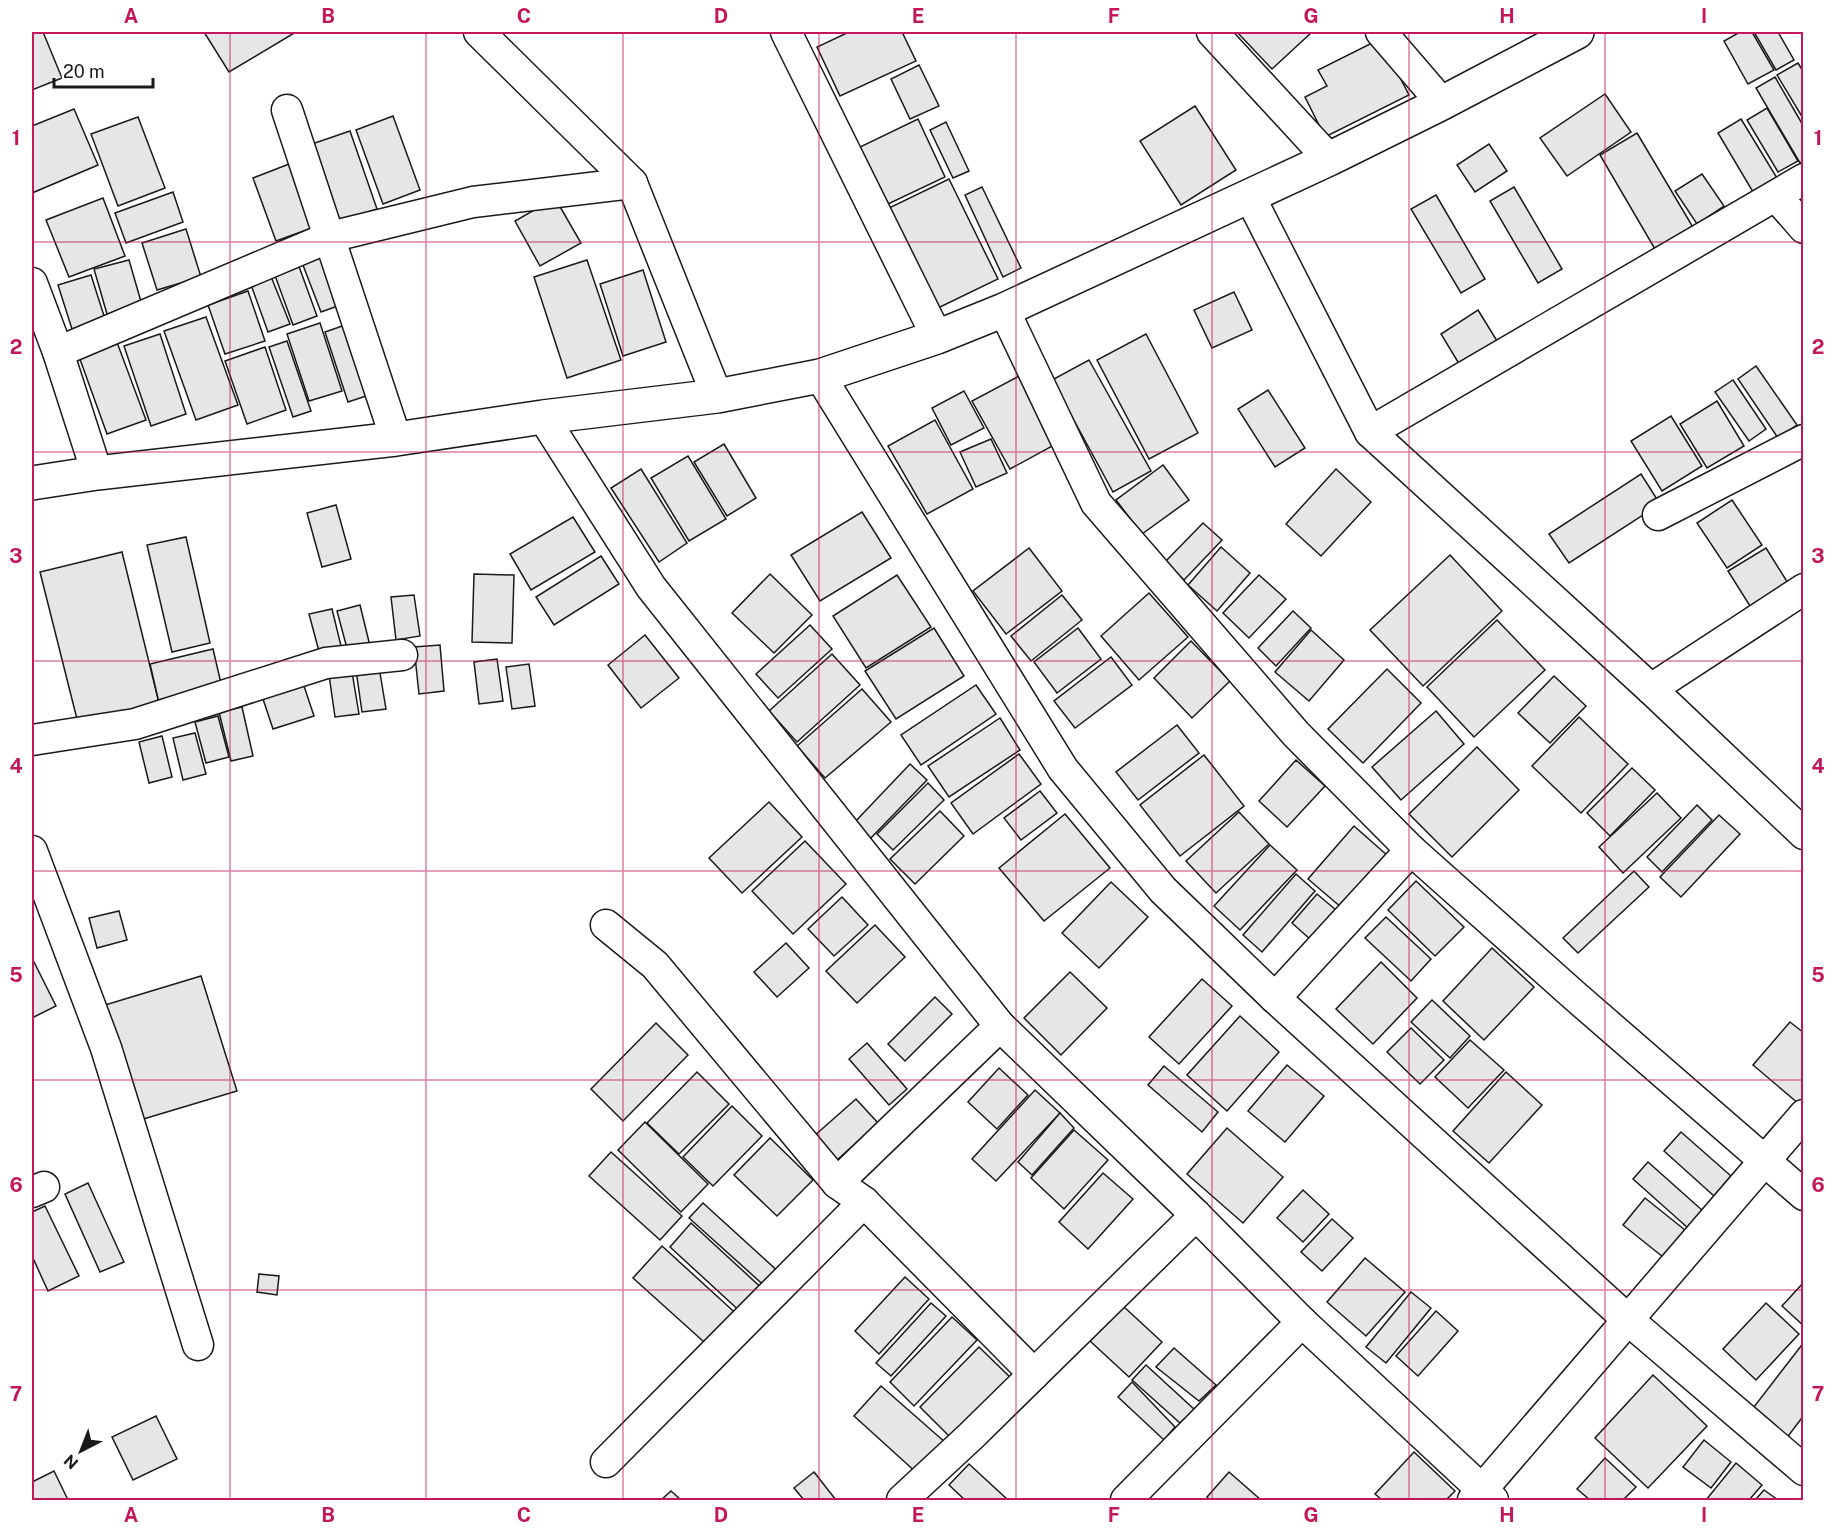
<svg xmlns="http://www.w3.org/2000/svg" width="1835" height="1532" font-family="'Public Sans',sans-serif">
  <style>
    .building { fill: #e6e6e6; stroke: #1a1a1a; stroke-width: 1.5 }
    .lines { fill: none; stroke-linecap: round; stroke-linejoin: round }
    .street-casing { stroke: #1a1a1a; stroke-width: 33 }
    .secondary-casing { stroke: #1a1a1a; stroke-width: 36 }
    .street { stroke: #fff; stroke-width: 30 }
    .secondary { stroke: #fff; stroke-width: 33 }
    .grid { fill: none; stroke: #c2185b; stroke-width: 1.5; stroke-opacity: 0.55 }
    .neatline { fill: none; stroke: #c2185b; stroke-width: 2 }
    .grid-label { font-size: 20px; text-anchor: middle; font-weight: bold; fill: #c2185b }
  </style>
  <rect width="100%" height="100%" fill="#fff"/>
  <g class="building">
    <polygon points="32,32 43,32 62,78 32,90"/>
    <polygon points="204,32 296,32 229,72"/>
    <polygon points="849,32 902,32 916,61 840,96 817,47"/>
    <polygon points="1237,32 1312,32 1272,69"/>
    <polygon points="1740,32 1752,32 1774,70 1748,84 1724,41"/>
    <polygon points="1754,32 1778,32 1794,60 1776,70"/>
    <polygon points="1380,39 1409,95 1325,137 1305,97 1327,86 1318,70"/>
    <polygon points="1798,63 1804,73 1804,120 1777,75"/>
    <polygon points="919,65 939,106 910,119 891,79"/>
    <polygon points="1775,77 1804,127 1804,161 1800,163 1756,88"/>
    <polygon points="1605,94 1631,132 1567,176 1540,138"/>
    <polygon points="1195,106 1236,170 1181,205 1140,141"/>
    <polygon points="1767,108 1798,161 1778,172 1747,120"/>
    <polygon points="74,109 98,165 32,193 32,126"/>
    <polygon points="393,116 420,190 383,204 356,130"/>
    <polygon points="138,117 165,188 118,206 91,134"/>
    <polygon points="918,119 945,177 888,204 860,147"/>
    <polygon points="1741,119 1777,178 1753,192 1718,133"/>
    <polygon points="946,122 969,171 953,178 930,130"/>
    <polygon points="350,131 377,209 340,222 312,144"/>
    <polygon points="1637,133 1697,234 1659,256 1600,155"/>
    <polygon points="1489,144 1507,171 1475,192 1457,165"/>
    <polygon points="289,164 312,228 276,241 253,178"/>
    <polygon points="1702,174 1724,206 1697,224 1675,191"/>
    <polygon points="949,179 998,279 938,308 889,208"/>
    <polygon points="982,187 1021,268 1003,277 965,195"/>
    <polygon points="1514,187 1562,269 1538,283 1490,201"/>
    <polygon points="173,192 183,222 126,243 115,213"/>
    <polygon points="1436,195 1485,279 1461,293 1411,209"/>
    <polygon points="103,198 125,256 69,277 46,220"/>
    <polygon points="555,198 581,243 540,266 515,221"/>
    <polygon points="186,229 201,277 157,290 142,243"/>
    <polygon points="326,251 346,303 321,312 301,260"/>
    <polygon points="129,260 144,312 109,321 94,269"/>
    <polygon points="587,260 621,360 567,378 534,277"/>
    <polygon points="297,261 317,316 293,325 273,270"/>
    <polygon points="643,270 666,342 623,356 600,284"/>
    <polygon points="270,274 290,324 268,332 250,282"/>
    <polygon points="91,275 105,319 72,329 58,285"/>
    <polygon points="248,291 265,341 225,354 208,305"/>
    <polygon points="1234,292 1252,330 1212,348 1194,310"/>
    <polygon points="1478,310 1502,349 1464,372 1441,334"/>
    <polygon points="206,317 238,405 196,420 164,331"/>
    <polygon points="320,323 342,391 309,401 287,334"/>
    <polygon points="348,324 372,394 348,402 325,332"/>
    <polygon points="160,334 186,414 151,426 124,346"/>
    <polygon points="1146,334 1198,433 1149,459 1097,360"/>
    <polygon points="115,337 146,420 107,434 77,351"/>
    <polygon points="287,341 311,411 293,417 269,347"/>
    <polygon points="265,347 286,410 247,424 225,361"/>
    <polygon points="1089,360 1151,471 1113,492 1052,380"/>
    <polygon points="1756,366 1797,425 1778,438 1738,379"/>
    <polygon points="1019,376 1056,444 1010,469 972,401"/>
    <polygon points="1733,380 1766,429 1749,441 1715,392"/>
    <polygon points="1268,390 1305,448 1275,467 1238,409"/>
    <polygon points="964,391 984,428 951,445 932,408"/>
    <polygon points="1717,401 1744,446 1707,468 1680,424"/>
    <polygon points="1671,416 1702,466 1662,491 1631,441"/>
    <polygon points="935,420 973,489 927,514 888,446"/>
    <polygon points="991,439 1007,473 976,487 960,452"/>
    <polygon points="724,444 756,498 727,516 694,462"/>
    <polygon points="688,456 726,519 689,541 651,478"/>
    <polygon points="1163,465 1189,500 1142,534 1116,500"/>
    <polygon points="641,469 687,543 659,562 611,488"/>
    <polygon points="1336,469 1371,502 1321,556 1286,524"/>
    <polygon points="1641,474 1660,504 1569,563 1549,534"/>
    <polygon points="1732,500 1762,545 1727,568 1697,523"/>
    <polygon points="336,505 351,559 322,567 307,513"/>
    <polygon points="862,512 891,558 820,601 791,555"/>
    <polygon points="573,517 595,552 531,590 510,554"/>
    <polygon points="1203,523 1222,540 1184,580 1165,562"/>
    <polygon points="186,537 210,643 172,652 147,545"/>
    <polygon points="1221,547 1250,573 1217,611 1188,585"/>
    <polygon points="1029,548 1062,591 1006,634 973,591"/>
    <polygon points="1766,548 1793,591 1755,614 1728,571"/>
    <polygon points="122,552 160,707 79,727 40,572"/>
    <polygon points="1450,555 1502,611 1423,686 1370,630"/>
    <polygon points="601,556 619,584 554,625 536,597"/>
    <polygon points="474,574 514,575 512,643 472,642"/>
    <polygon points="770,574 812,615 774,653 732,613"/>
    <polygon points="897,575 931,627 866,668 833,616"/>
    <polygon points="1259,575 1286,599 1249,638 1223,613"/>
    <polygon points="1149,593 1188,637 1139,680 1101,636"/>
    <polygon points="414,595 420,636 396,640 391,597"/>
    <polygon points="1062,595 1082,620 1031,661 1011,636"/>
    <polygon points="360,605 370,646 348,652 337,611"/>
    <polygon points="332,609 342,650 320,655 309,614"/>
    <polygon points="1293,611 1311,628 1276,666 1258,648"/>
    <polygon points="1497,620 1545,670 1474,737 1427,687"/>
    <polygon points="810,625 832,649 778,698 756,674"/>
    <polygon points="934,628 964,676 896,719 865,671"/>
    <polygon points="1078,628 1101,659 1057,693 1034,662"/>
    <polygon points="1311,630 1344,660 1309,701 1275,672"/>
    <polygon points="645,635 679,678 641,708 608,665"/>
    <polygon points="1191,641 1230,681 1192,718 1154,678"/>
    <polygon points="440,645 444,691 419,694 414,647"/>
    <polygon points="213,649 223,692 160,707 150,664"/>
    <polygon points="832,654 860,685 797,742 769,711"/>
    <polygon points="1111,657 1132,685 1075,728 1054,701"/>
    <polygon points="497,659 503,701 479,704 474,662"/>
    <polygon points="529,664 535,706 512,709 506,667"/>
    <polygon points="379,667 386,709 362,712 356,670"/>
    <polygon points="1387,669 1421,703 1363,763 1328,729"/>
    <polygon points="352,672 359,714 335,717 329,675"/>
    <polygon points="1554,676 1586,706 1550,743 1518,713"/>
    <polygon points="303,683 314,716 273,729 262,696"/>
    <polygon points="976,685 996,714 921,765 901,735"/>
    <polygon points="862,689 891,722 825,778 797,746"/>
    <polygon points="242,707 253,756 231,761 219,712"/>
    <polygon points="1436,711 1464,744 1401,800 1372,767"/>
    <polygon points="218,716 229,757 206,763 195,722"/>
    <polygon points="1579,717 1628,764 1581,813 1532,766"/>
    <polygon points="1000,718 1020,750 949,797 928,766"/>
    <polygon points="1177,725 1199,753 1138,800 1116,772"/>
    <polygon points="195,733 206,774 183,780 173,738"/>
    <polygon points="162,736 172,777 149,783 139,742"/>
    <polygon points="1477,747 1519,790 1452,857 1409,814"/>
    <polygon points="1019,754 1041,784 973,834 951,803"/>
    <polygon points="1204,755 1244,806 1180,856 1140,805"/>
    <polygon points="1296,760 1325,786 1287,827 1259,801"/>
    <polygon points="910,764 927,780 869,840 853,824"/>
    <polygon points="1632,768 1655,790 1610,836 1587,813"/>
    <polygon points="928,783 944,800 893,850 877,834"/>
    <polygon points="1040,791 1057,813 1021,840 1004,818"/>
    <polygon points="1657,793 1681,818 1623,873 1599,847"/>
    <polygon points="769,802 802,837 742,893 709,858"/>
    <polygon points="1697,805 1712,820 1662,872 1647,857"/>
    <polygon points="940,811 964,836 915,884 890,859"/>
    <polygon points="1239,812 1269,844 1216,893 1186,861"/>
    <polygon points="1065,814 1110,868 1044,921 999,868"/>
    <polygon points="1719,815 1740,834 1681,897 1660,877"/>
    <polygon points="1354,826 1388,856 1342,908 1308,879"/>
    <polygon points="805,841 846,884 793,934 752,891"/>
    <polygon points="1270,845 1297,870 1240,930 1214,906"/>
    <polygon points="1634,871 1649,887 1578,953 1563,938"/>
    <polygon points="1296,874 1315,891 1262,952 1243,935"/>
    <polygon points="1416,881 1464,927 1435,956 1388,910"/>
    <polygon points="1111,882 1148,917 1099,968 1062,933"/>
    <polygon points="1317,894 1336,910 1311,940 1292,923"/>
    <polygon points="842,897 868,925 834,956 808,929"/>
    <polygon points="119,911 127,940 97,948 89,918"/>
    <polygon points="1386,917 1431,959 1411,981 1365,938"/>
    <polygon points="875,925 905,957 857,1003 826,971"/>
    <polygon points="786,943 809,968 777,997 754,972"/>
    <polygon points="1492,948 1534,987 1484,1040 1443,1001"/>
    <polygon points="32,958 56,1006 32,1018"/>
    <polygon points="1381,962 1417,998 1373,1044 1336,1009"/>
    <polygon points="1070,972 1107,1008 1061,1055 1024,1018"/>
    <polygon points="201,976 237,1091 140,1120 105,1005"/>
    <polygon points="1202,979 1232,1006 1179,1064 1149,1037"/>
    <polygon points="935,997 952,1014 905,1061 888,1044"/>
    <polygon points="1432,1000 1470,1036 1450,1058 1411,1022"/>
    <polygon points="1240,1016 1279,1052 1227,1111 1187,1075"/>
    <polygon points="1790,1022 1804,1033 1804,1098 1799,1104 1753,1065"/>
    <polygon points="656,1023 688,1055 623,1121 591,1089"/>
    <polygon points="1411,1028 1444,1060 1420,1084 1387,1052"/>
    <polygon points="1470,1040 1504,1070 1468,1108 1435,1077"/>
    <polygon points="867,1043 907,1089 889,1105 849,1059"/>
    <polygon points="1287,1065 1324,1096 1285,1142 1248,1111"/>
    <polygon points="1164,1066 1218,1112 1202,1132 1148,1085"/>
    <polygon points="999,1068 1028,1095 997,1129 968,1102"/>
    <polygon points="697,1072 729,1104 679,1154 647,1123"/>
    <polygon points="1506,1072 1542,1105 1489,1163 1453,1131"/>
    <polygon points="1035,1090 1060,1113 996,1181 972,1159"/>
    <polygon points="856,1099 878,1123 836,1161 814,1136"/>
    <polygon points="732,1106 762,1136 713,1186 683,1157"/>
    <polygon points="1060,1113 1074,1128 1032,1175 1018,1162"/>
    <polygon points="645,1122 708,1184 681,1212 618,1150"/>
    <polygon points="1227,1128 1283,1177 1243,1223 1187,1174"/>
    <polygon points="1074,1130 1108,1160 1064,1209 1031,1178"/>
    <polygon points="1681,1132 1731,1176 1714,1196 1664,1151"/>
    <polygon points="770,1138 813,1180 777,1216 734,1175"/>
    <polygon points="611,1152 682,1216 660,1240 589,1176"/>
    <polygon points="1648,1162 1703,1211 1688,1228 1633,1179"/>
    <polygon points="1103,1173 1133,1199 1088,1249 1059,1222"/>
    <polygon points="88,1183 124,1262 100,1272 65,1194"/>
    <polygon points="1303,1190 1329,1214 1303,1242 1277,1218"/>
    <polygon points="1645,1198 1685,1230 1663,1257 1623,1225"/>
    <polygon points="703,1203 781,1274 768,1289 689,1218"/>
    <polygon points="45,1206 79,1276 48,1291 32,1256 32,1212"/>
    <polygon points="1332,1219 1353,1238 1322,1271 1301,1252"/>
    <polygon points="691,1223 766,1292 744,1315 670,1247"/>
    <polygon points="662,1246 742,1319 714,1351 633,1278"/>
    <polygon points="1365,1258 1405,1292 1366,1336 1327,1302"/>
    <polygon points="259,1274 279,1276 277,1295 257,1292"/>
    <polygon points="905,1277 929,1299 879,1354 855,1331"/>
    <polygon points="1804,1282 1804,1326 1782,1306"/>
    <polygon points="1411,1292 1431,1308 1386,1363 1366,1347"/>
    <polygon points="931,1303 946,1316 891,1376 876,1363"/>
    <polygon points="1766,1303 1799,1334 1756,1380 1723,1349"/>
    <polygon points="1123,1306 1162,1342 1129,1377 1090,1341"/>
    <polygon points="1436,1311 1458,1331 1418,1376 1396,1356"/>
    <polygon points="952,1317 977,1340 914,1406 890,1382"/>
    <polygon points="1801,1346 1804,1348 1804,1415 1786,1439 1750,1412"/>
    <polygon points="979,1347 1014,1381 954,1441 920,1407"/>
    <polygon points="1174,1348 1216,1385 1199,1401 1156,1367"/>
    <polygon points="1146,1365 1195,1410 1180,1423 1132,1380"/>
    <polygon points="1653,1375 1707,1426 1648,1488 1595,1438"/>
    <polygon points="1132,1382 1175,1427 1164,1440 1118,1397"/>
    <polygon points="881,1386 946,1443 918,1474 854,1416"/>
    <polygon points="156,1416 177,1459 133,1480 112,1437"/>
    <polygon points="1704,1440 1731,1462 1711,1488 1683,1467"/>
    <polygon points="1414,1452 1455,1491 1446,1500 1382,1500 1375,1494"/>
    <polygon points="1605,1458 1636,1487 1623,1500 1590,1500 1577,1489"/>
    <polygon points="1736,1463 1762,1485 1749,1500 1706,1500"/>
    <polygon points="969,1464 1008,1500 965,1500 949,1485"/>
    <polygon points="54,1471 68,1500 32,1500 32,1482"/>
    <polygon points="814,1472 836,1500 804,1500 794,1488"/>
    <polygon points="1229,1472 1261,1500 1210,1500 1207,1497"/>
    <polygon points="1764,1490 1778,1500 1755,1500"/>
    <polygon points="671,1491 681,1500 661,1500"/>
  </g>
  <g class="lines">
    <defs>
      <g id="street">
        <polyline points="479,32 632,183 717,396"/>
        <polyline points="786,32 937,337"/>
        <polyline points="1212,32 1329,159"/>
        <polyline points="1381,32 1442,103"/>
        <polyline points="287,110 396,439"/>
        <polyline points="1776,196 1804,228"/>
        <polyline points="1250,197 1370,432 1651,689 1804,834"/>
        <polyline points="32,283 58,352 97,473"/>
        <polyline points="1004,310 1096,503 1296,734 1411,850 1576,997 1804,1195"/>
        <polyline points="58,352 330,237 473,202 632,183"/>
        <polyline points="820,376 1063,769 1163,890 1275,998 1627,1319 1804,1470"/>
        <polyline points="543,417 651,587 1000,1026 1196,1215 1302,1322 1493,1500"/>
        <polyline points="1370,432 1804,179"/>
        <polyline points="1658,515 1804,440"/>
        <polyline points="1651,689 1804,589"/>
        <polyline points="32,740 135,724 326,663 402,655"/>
        <polyline points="32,851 106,1048 198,1345"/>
        <polyline points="606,925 655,965 837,1183 864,1202 1034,1374"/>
        <polyline points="1275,998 1411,850"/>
        <polyline points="837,1183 1000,1026"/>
        <polyline points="32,1192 44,1187"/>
        <polyline points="606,1462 864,1202"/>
        <polyline points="902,1500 971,1436 1196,1215"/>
        <polyline points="1126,1500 1302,1322"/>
        <polyline points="1473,1500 1804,1115"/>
      </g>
      <polyline id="secondary" points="32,483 97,473 396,439 543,417 717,396 820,376 937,337 1004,310 1329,159 1442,103 1577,32"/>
    </defs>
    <use href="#street" class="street-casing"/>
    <use href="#secondary" class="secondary-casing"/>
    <use href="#street" class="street"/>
    <use href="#secondary" class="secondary"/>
  </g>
  <path class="grid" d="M230,32V1500M426,32V1500M623,32V1500M819,32V1500M1016,32V1500M1212,32V1500M1409,32V1500M1605,32V1500M32,242H1804M32,452H1804M32,661H1804M32,871H1804M32,1080H1804M32,1290H1804"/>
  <rect width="1835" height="1532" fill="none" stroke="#ffffff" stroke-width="66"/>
  <g transform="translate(81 1451) rotate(222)" stroke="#ffffff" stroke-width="4.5" paint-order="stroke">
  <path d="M0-4.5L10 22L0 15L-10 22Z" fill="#1a1a1a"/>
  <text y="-9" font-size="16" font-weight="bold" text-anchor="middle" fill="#1a1a1a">N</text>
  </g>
  <path d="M54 78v9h99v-9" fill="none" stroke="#1a1a1a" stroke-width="3"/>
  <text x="63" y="78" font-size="18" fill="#1a1a1a" stroke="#ffffff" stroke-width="4.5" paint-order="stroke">20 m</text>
  <rect x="33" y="33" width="1769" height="1466" class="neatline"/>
  <g class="grid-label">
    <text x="131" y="23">A</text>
    <text x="328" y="23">B</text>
    <text x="524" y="23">C</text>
    <text x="721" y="23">D</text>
    <text x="918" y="23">E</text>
    <text x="1114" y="23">F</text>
    <text x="1311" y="23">G</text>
    <text x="1507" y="23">H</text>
    <text x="1704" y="23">I</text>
    <text x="16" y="145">1</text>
    <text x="1818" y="145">1</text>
    <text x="16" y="354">2</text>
    <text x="1818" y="354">2</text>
    <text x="16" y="563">3</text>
    <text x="1818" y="563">3</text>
    <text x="16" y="773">4</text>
    <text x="1818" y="773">4</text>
    <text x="16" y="982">5</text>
    <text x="1818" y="982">5</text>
    <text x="16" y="1192">6</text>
    <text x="1818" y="1192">6</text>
    <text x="16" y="1401">7</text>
    <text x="1818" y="1401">7</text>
    <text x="131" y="1522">A</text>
    <text x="328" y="1522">B</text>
    <text x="524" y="1522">C</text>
    <text x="721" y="1522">D</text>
    <text x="918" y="1522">E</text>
    <text x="1114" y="1522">F</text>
    <text x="1311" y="1522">G</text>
    <text x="1507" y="1522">H</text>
    <text x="1704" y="1522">I</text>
  </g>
</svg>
